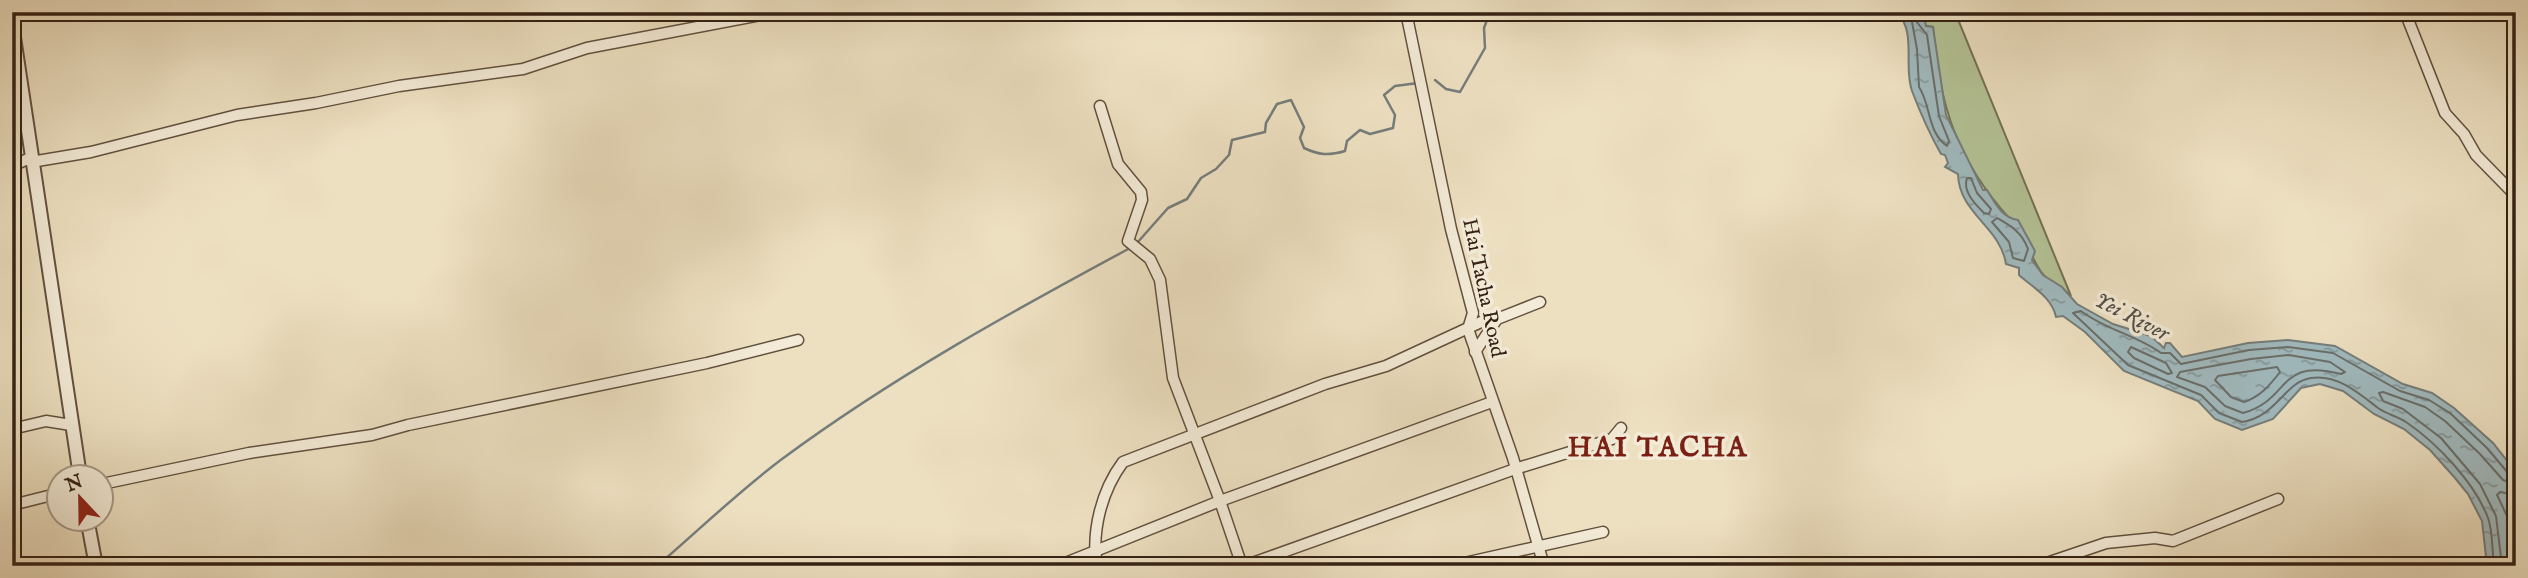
<svg xmlns="http://www.w3.org/2000/svg" width="2528" height="578" font-family="'IM FELL English',serif">
  <style>
    .green { fill: #b4c396; stroke: #747255; stroke-width: 2 }
    .water { fill: url(#water-ripples); stroke: #757d7b; stroke-width: 2 }
    .lines { fill: none; stroke-linecap: round; stroke-linejoin: round }
    .shore { stroke: #6a6e6a; stroke-width: 2 }
    .stream { stroke: #757d7b; stroke-width: 2.5 }
    .minor-casing { stroke: #62513f; stroke-width: 13 }
    .tertiary-casing { stroke: #62513f; stroke-width: 16 }
    .minor { stroke: #f3ebd7; stroke-width: 10 }
    .tertiary { stroke: #f3ebd7; stroke-width: 12 }
    .labels { text-anchor: middle; dominant-baseline: central; stroke-width: 7; stroke-linejoin: round; paint-order: stroke }
    .street-label { font-size: 21px; fill: #342114; stroke: #f3ebd7 }
    .water-label { font-size: 23px; font-style: italic; fill: #544f47; stroke: #f3ebd7 }
    .district-label { font-size: 28px; font-weight: bold; letter-spacing: 2px; fill: #7a1f14; stroke: #f3ebd7 }
  </style>
  <defs>
    <pattern id="water-ripples" width="26" height="14" patternUnits="userSpaceOnUse" patternTransform="scale(1.75)"><rect width="26" height="14" fill="#a0babf"/><path d="M2 4q2-2 4 0t4 0M15 11q2-2 4 0t4 0" fill="none" stroke="#83979a"/></pattern>
  </defs>
  <rect width="100%" height="100%" fill="#ede0c1"/>
  <filter id="stains"><feTurbulence type="fractalNoise" baseFrequency=".00286" numOctaves="4"/><feColorMatrix values="0 0 0 0 .2 0 0 0 0 .09 0 0 0 0 .02 0 0 0 .5 -.17"/></filter>
  <radialGradient id="worn" r=".72"><stop offset=".6" stop-color="#630" stop-opacity="0"/><stop offset="1" stop-color="#630" stop-opacity=".3"/></radialGradient>
  <path class="green" d="M1928,12H1955L2071,296C2063,287 2048,282 2042,273C2030,257 2025,235 2010,219C1958,162 1939,106 1933,27L1926,26L1923,17L1929,16Z"/>
  <path class="water" d="M1897,12H1928L1929,16L1924,18L1926,26L1933,27L1946,115L1983,190H1987C1995,203 2002,218 2018,220L2035,251L2032,260L2043,275L2062,287L2077,304L2113,324L2151,336L2164,348L2166,343H2170L2182,357L2248,343L2288,340L2335,346L2403,384L2432,393L2454,408L2493,443L2516,472V566H2487L2482,521L2468,494L2455,478L2430,450L2404,429L2374,414L2343,391L2320,384L2301,388L2273,419L2242,430L2215,419L2198,401L2124,371L2085,332L2063,316L2056,317C2052,297 2032,287 2019,275V268L2006,264C2000,226 1959,214 1958,174L1945,167L1948,163L1945,155L1941,154C1929,133 1920,112 1912,91C1903,66 1917,33 1897,12Z"/>
  <g class="lines">
    <g class="shore">
      <path d="M1906,12L1912,22L1917,49L1919,87C1931,105 1927,132 1947,146L1949,141L1939,116L1927,35L1916,21L1920,12"/>
      <path d="M1967,178H1971L1977,193L1991,209L1989,214L1984,213C1975,204 1962,191 1967,178Z"/>
      <path d="M1997,218C2011,226 2022,232 2028,249L2024,261L2013,258L2009,242L1992,222Z"/>
      <polygon points="2131,347 2166,363 2172,373 2168,374 2134,358 2128,352"/>
      <path d="M2289,355L2330,362L2345,372L2341,374C2277,357 2291,400 2243,413L2225,406L2205,387L2177,377L2180,372L2251,359Z"/>
      <path d="M2277,367L2280,372C2270,385 2260,397 2244,402L2231,397L2215,380L2218,376Z"/>
      <path d="M2494,566C2492,552 2493,531 2488,518C2475,483 2437,443 2406,422C2397,416 2386,414 2378,408C2359,393 2337,374 2311,378C2284,382 2278,416 2242,422L2219,413L2201,395L2128,365L2073,313L2081,311C2106,330 2136,335 2161,353H2170L2181,364L2249,350L2288,347L2333,353L2400,391L2429,400L2450,413L2487,448L2508,473L2516,475"/>
      <polyline points="2502,566 2496,516 2480,484 2441,438 2403,409 2383,401 2379,393 2383,392 2425,407 2445,421 2480,454 2503,480 2516,484"/>
      <polyline points="2513,566 2507,516 2497,495 2500,492 2516,495"/>
    </g>
    <g class="stream">
      <polyline points="1435,80 1446,89 1460,92 1485,48 1484,28 1490,12"/>
      <path d="M1137,243L1168,208L1187,199L1201,178L1216,169L1229,155L1232,140L1265,132L1266,123L1277,104L1291,100L1304,127L1300,138L1304,148C1319,155 1328,156 1345,151L1347,141L1360,130L1370,134L1393,128L1395,115L1384,95L1395,86L1418,83"/>
      <path d="M657,566C699,530 738,492 782,459C893,377 1011,312 1132,247"/>
    </g>
    <defs>
      <g id="minor">
        <polyline points="1406,12 1451,229 1473,313 1468,329 1513,458 1544,566"/>
        <polyline points="2405,12 2445,113 2464,134 2476,155 2516,196"/>
        <polyline points="1100,106 1118,164 1141,192 1142,200 1128,241 1150,259 1160,280 1173,378 1220,501 1242,566"/>
        <polyline points="31,162 91,152 237,115 316,103 399,86 523,69 587,48 776,12"/>
        <polyline points="12,166 30,158"/>
        <polyline points="1475,352 1497,319 1540,302"/>
        <polyline points="12,429 46,421 71,425"/>
        <polyline points="102,484 249,453 372,435 408,425 707,363 798,340"/>
        <polyline points="12,505 60,493"/>
        <polyline points="1058,566 1220,501 1492,402"/>
        <path d="M1097,566C1091,531 1102,490 1123,462L1325,384L1386,366L1481,322L1497,319"/>
        <polyline points="1244,566 1515,469 1612,439 1621,428"/>
        <polyline points="1451,566 1603,532"/>
        <polyline points="2038,566 2106,543 2155,538 2173,541 2278,499"/>
      </g>
      <g id="tertiary">
        <polyline points="12,24 80,476"/>
        <polyline points="87,518 96,566"/>
      </g>
    </defs>
    <use href="#minor" class="minor-casing"/>
    <use href="#tertiary" class="tertiary-casing"/>
    <use href="#minor" class="minor"/>
    <use href="#tertiary" class="tertiary"/>
  </g>
  <g class="labels">
    <g class="street-label">
      <text transform="translate(1483 288) rotate(78)">Hai Tacha Road</text>
    </g>
    <g class="water-label">
      <text transform="translate(2132 317) rotate(27)">Yei River</text>
    </g>
    <g class="district-label">
      <text x="1658" y="448">HAI TACHA</text>
    </g>
  </g>
  <rect width="2528" height="578" fill="none" stroke="#ede0c1" stroke-width="42"/>
  <rect x="14" y="14" width="2500" height="550" fill="none" stroke="#342114" stroke-width="3.5"/>
  <rect x="21" y="21" width="2486" height="536" fill="none" stroke="#342114" stroke-width="2"/>
  <g transform="translate(80 498) rotate(338)"><circle r="33" fill="#f3ebd7" stroke="#a79a89" stroke-width="2"/>
  <path d="M0-5L12 26L0 18L-12 26Z" fill="#8f2418"/>
  <text y="-10" font-size="19" font-weight="bold" text-anchor="middle" fill="#342114">N</text>
  </g>
  <rect width="100%" height="100%" filter="url(#stains)"/>
  <rect width="100%" height="100%" fill="url(#worn)"/>
</svg>
